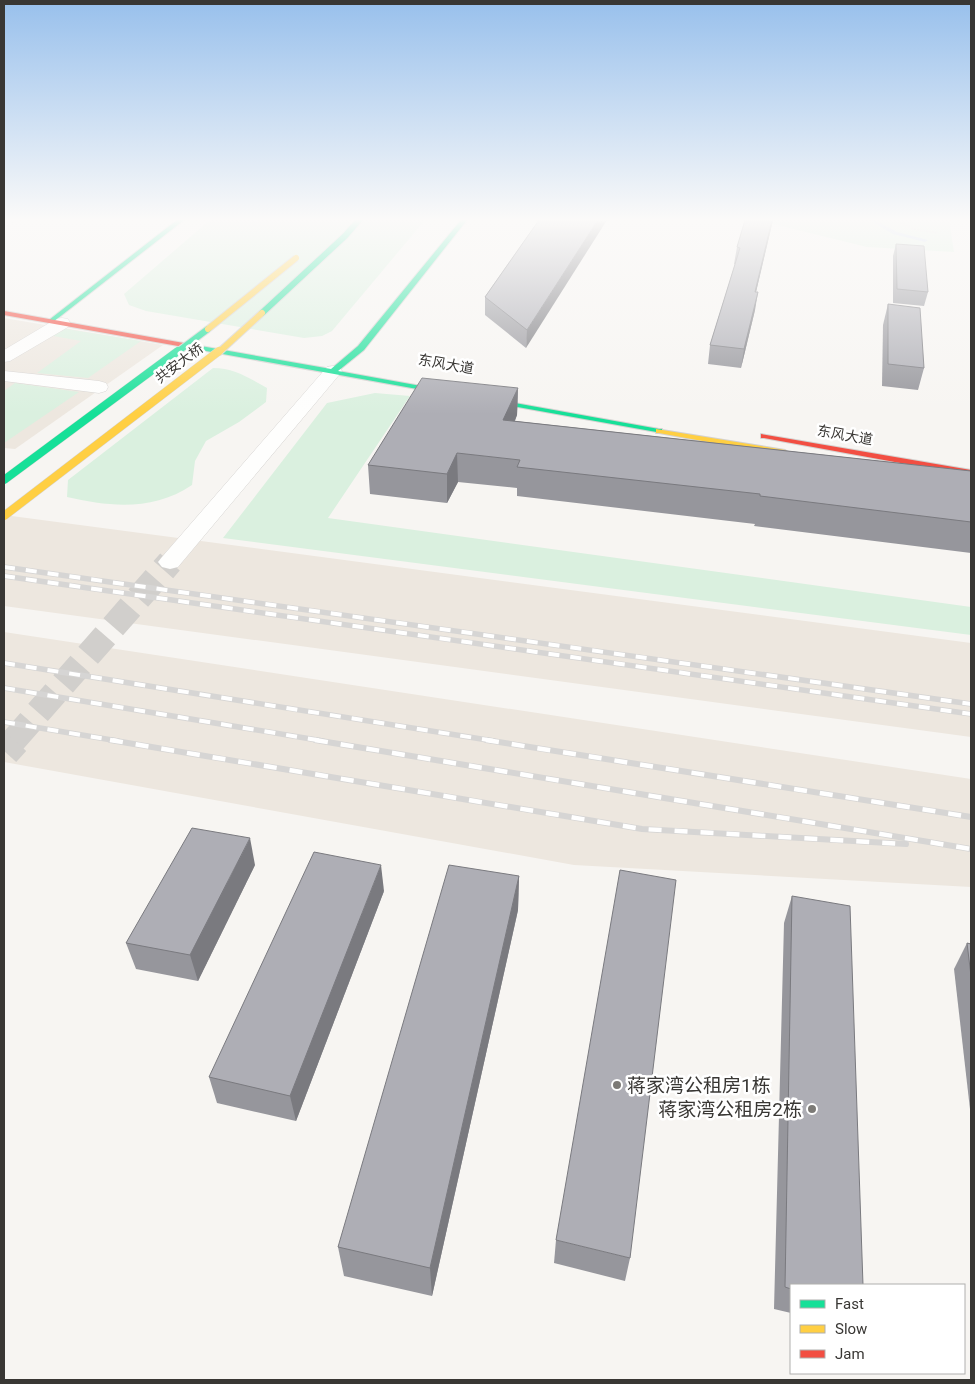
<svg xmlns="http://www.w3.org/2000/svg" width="975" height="1384" font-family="Roboto,'Noto Sans SC',sans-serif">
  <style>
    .built { fill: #ede7df }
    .green { fill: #daf0df }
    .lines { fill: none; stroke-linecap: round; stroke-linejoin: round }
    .stream { fill: #c1d3f1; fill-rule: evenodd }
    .street-tunnel-far1 { stroke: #d1cfcc; stroke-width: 26; stroke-dasharray: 26 12; stroke-linecap: butt }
    .street-tunnel { stroke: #d1cfcc; stroke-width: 33; stroke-dasharray: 33 16; stroke-linecap: butt }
    .street-casing { stroke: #d4d2d0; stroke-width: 1 }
    .fast-casing { stroke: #d4d2d0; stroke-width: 2 }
    .slow-casing { stroke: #d4d2d0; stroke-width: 2 }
    .jam-casing { stroke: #d4d2d0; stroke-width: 2 }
    .path { stroke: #dddcda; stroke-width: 2; stroke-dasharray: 2 1; stroke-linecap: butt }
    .street { fill: #fefefd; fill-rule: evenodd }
    .fast { fill: #16e098; fill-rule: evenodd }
    .slow { fill: #ffcf43; fill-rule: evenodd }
    .jam { fill: #f24e42; fill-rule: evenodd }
    .rail-far1-casing { stroke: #d6d5d4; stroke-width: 5.5 }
    .rail-casing { stroke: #d6d5d4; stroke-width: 6 }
    .rail-far1 { stroke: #fff; stroke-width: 4; stroke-dasharray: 11; stroke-linecap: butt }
    .rail { stroke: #fff; stroke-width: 4.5; stroke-dasharray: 13; stroke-linecap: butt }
    .fast-bridge-far1-casing { stroke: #d4d2d0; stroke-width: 8; stroke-linecap: butt }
    .fast-bridge-casing { stroke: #d4d2d0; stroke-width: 9; stroke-linecap: butt }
    .slow-bridge-far1-casing { stroke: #d4d2d0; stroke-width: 8; stroke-linecap: butt }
    .slow-bridge-casing { stroke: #d4d2d0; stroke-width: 9; stroke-linecap: butt }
    .fast-bridge-far1 { stroke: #16e098; stroke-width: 6 }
    .fast-bridge { stroke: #16e098; stroke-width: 8 }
    .slow-bridge-far1 { stroke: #ffcf43; stroke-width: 6 }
    .slow-bridge { stroke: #ffcf43; stroke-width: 8 }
    .wall { fill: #96969c }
    .shaded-wall { fill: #7a7a7f }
    .building { fill: #aeaeb5; stroke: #7a7a7f }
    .poi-dot { fill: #7c7a76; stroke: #fff; stroke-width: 2 }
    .labels { text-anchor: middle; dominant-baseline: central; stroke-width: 5; stroke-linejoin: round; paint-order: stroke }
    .far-street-label { font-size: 14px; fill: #393734; stroke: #fff }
    .near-poi-label { font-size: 19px; fill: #393734; stroke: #fff; text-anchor: start }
  </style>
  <rect width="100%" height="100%" fill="#f7f5f2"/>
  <g class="built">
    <polygon points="4,318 163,345 15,449 4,448"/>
    <polygon points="4,515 971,643 971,737 4,606"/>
    <polygon points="4,632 971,779 971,887 574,865 4,762"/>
  </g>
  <g class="green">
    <polygon points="210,220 425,220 332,331 322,336 304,338 146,311 129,305 124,294"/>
    <polygon points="746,220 949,220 954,252 867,247 765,222"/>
    <polygon points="60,328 141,341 88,378 37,373 81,341 48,335"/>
    <path d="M213,368C234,368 249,378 267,388L266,402L239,422L206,441L195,461L192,485C154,511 110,507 67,497L68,480Z"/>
    <polygon points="15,383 79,392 4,443 4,391"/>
    <polygon points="375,393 410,396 328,518 971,607 971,635 223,538 327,403"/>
  </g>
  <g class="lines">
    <polygon class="stream" points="869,220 875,220 897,232 928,240 925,242 893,234"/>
    <polyline class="street-tunnel-far1" points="13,741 170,562"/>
    <polyline class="street-tunnel" points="4,751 14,740"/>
    <defs>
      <g id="street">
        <polygon points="4,220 16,220 4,227"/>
        <polygon points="62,318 68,319 70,323 68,327 10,361 4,362 4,350 56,319"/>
        <polygon points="333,366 339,367 342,371 339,375 178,567 170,569 162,567 158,562 162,557 327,367"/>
        <polygon points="4,371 99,381 106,383 108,387 106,391 99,393 4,381"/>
      </g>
      <g id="fast">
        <polygon points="177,220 184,220 53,322 49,322 49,320"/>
        <polygon points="461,220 467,220 364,350 338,371 659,429 662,429 662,433 195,349 191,347 195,345 331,369 358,346"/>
      </g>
      <polygon id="slow" points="656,429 785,450 789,453 785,456 659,433 656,433"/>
      <g id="jam">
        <polygon points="4,311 195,345 199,347 195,349 4,315"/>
        <polygon points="761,434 971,470 971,476 764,438 761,438"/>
      </g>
    </defs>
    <use href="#street" class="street-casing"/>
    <use href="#fast" class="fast-casing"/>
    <use href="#slow" class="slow-casing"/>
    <use href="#jam" class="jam-casing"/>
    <polyline class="path" points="895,220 914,229 938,233"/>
    <use href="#street" class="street"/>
    <use href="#fast" class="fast"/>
    <use href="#slow" class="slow"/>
    <use href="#jam" class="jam"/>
    <defs>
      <g id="rail-far1">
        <polyline points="4,567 971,704"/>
        <polyline points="4,576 971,714"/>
        <polyline points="4,663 494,741"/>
        <polyline points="4,688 323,741"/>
        <polyline points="4,722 118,741"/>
      </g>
      <g id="rail">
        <polyline points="110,740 642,829 906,844"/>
        <polyline points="315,740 971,849"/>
        <polyline points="486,740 971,817"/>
      </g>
    </defs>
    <use href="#rail-far1" class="rail-far1-casing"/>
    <use href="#rail" class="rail-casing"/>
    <use href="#rail-far1" class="rail-far1"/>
    <use href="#rail" class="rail"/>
    <defs>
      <g id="fast-bridge-far1">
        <polyline points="262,313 345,236 359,220"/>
        <polyline points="176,353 208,329"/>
      </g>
      <polyline id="fast-bridge" points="4,480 178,351"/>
      <g id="slow-bridge-far1">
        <polyline points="208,329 296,258"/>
        <polyline points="218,353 262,313"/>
      </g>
      <polyline id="slow-bridge" points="4,516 219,351"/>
    </defs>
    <use href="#fast-bridge-far1" class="fast-bridge-far1-casing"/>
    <use href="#fast-bridge" class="fast-bridge-casing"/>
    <use href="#slow-bridge-far1" class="slow-bridge-far1-casing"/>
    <use href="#slow-bridge" class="slow-bridge-casing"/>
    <use href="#fast-bridge-far1" class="fast-bridge-far1"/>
    <use href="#fast-bridge" class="fast-bridge"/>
    <use href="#slow-bridge-far1" class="slow-bridge-far1"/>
    <use href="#slow-bridge" class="slow-bridge"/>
  </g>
  <g class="wall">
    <polygon points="539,220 526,348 485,315 485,297"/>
    <polygon points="745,220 773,220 756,292 755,310 741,368 708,364 710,345 735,264 734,264 737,247"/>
    <polygon points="896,244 928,292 924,306 893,303 893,256"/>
    <polygon points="888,304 924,368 918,390 882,386 883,325"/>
    <polygon points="518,388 517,415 515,421 971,471 971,553 754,526 755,524 517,496 517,488 458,482 447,503 370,494 368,465"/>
    <polygon points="255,865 198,981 136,969 126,943"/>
    <polygon points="519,876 518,910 432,1296 344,1276 338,1247"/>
    <polygon points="384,891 296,1121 217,1103 209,1077"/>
    <polygon points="792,896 791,1285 791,1313 774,1309 784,923"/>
    <polygon points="967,943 971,944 971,1118 954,969"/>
    <polygon points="556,1240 630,1258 625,1281 554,1263"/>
  </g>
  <g class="shaded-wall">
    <polygon points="598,220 607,220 526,348 527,330"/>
    <polygon points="772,220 773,220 752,309 755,292"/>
    <polygon points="758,292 755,310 741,368 744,349"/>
    <polygon points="518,388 517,415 503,448 503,420"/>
    <polygon points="457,453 458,482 447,503 447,474"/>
    <polygon points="250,838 255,865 198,981 190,955"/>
    <polygon points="381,865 384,891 296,1121 290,1096"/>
    <polygon points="519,876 518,910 432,1296 430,1268"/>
  </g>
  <g class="building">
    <polygon points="539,220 598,220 527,330 485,297"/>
    <polygon points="745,220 772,220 755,292 758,292 744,349 710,345 740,248 737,247"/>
    <polygon points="896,244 924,246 928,292 897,289"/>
    <polygon points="888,304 920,308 924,368 888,364"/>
    <polygon points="422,378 518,388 503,420 971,471 971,522 760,496 760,494 517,467 520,460 457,453 447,474 368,465"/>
    <polygon points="192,828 250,838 190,955 126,943"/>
    <polygon points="314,852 381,865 290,1096 209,1077"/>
    <polygon points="449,865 519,876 430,1268 338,1247"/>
    <polygon points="620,870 676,880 630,1258 556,1240"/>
    <polygon points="792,896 850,906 863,1285 791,1285 791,1289 785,1287"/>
    <polygon points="967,943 971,944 971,976"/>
  </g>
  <linearGradient id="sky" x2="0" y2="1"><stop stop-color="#98c0ec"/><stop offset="0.53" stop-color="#fbfaf9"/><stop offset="1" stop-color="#fbfaf9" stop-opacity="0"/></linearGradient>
  <rect width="975" height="414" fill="url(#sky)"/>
  <g class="poi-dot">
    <circle cx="617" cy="1085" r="5"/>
    <circle cx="812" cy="1109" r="5"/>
  </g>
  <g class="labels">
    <g class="far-street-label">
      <text transform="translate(179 363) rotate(-37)">共安大桥</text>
      <text transform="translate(446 364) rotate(10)">东风大道</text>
      <text transform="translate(845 435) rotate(10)">东风大道</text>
    </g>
    <g class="near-poi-label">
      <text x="627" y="1085">蒋家湾公租房1栋</text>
      <text x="802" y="1109" text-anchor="end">蒋家湾公租房2栋</text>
    </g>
  </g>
  <rect width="975" height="1384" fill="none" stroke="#393734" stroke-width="10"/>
  <rect x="790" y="1284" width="175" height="90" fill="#ffffff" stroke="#b0afae"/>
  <rect x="800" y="1300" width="25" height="8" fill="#16e098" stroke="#b0afae"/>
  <text x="835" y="1309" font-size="15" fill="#393734">Fast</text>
  <rect x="800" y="1325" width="25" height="8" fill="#ffcf43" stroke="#b0afae"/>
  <text x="835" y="1334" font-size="15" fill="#393734">Slow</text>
  <rect x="800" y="1350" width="25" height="8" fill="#f24e42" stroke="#b0afae"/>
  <text x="835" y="1359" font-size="15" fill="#393734">Jam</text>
</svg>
